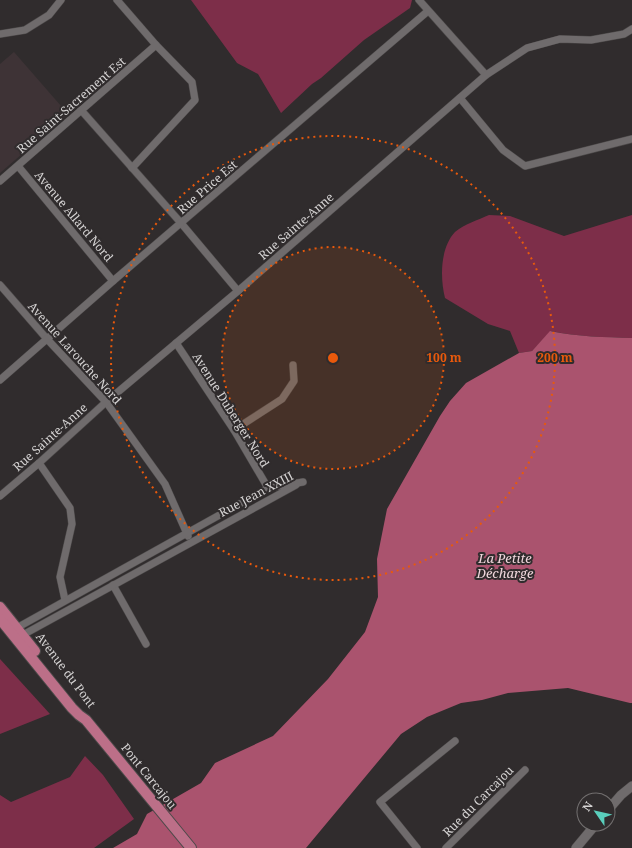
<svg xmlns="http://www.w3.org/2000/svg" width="632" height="848" font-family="'Noto Serif',serif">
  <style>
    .built { fill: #3e3336 }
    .green { fill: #7d2e49 }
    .water { fill: #aa536e }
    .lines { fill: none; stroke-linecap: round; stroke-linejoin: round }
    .minor-casing { stroke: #4d4a4a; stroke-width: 8 }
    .tertiary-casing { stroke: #4d4a4a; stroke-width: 10 }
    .primary-casing { stroke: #4d4a4a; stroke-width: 12 }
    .minor { stroke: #6f6b6c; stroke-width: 7 }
    .tertiary { stroke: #6f6b6c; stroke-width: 9 }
    .primary { stroke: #bc6f88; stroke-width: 10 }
    .ring { fill: none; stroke: #e8590c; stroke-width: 2; stroke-dasharray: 2 4 }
    .labels { text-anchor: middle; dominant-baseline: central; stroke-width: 4; stroke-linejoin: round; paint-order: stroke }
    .street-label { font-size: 12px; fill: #d5d3d3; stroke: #302c2d }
    .water-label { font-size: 13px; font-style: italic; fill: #f2d8de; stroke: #302c2d }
    .centre { fill: #e8590c; stroke: #302c2d; stroke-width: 2 }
    .ring-label { font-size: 12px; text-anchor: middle; font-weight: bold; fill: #e8590c; stroke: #302c2d; stroke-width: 4; stroke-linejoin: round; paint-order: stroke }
  </style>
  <rect width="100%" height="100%" fill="#302c2d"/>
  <polygon class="built" points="14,52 68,114 0,173 0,64"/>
  <g class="green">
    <polygon points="191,0 412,0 410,8 364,40 321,78 312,84 281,113 258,74 237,63"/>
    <path d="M489,215L510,216L564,236L632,215V338C604,337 578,337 551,331L532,351L519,353L510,331L488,324L445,298C440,278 440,248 455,232C464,224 478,220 489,215Z"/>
    <polygon points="0,659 50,714 0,734"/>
    <polygon points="85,756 103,775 134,819 94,848 0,848 0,795 11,802 70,777"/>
  </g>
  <path class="water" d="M550,331C579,337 604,337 632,338V703H630L568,688L508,693L482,700L461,703L427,717L401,734L306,848H113L137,834L147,814L201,783L215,763L273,736L328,679L365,632L378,597L377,559L387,509L440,416L450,401L466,383L519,353L532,351Z"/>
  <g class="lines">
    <defs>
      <g id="minor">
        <polyline points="117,0 156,45 192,82 195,100 132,168"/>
        <polyline points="419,0 486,75"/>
        <polyline points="0,34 25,30 49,15 61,0"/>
        <polyline points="460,98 503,150 525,166 632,139"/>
        <polyline points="81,110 181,223 238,291"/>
        <polyline points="18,166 113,281"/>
        <polyline points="0,181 156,45"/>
        <polyline points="0,285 47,339 106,402 165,484 188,536"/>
        <polyline points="176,343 234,430 268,488"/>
        <polyline points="0,380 113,281 428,11"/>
        <polyline points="234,430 282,399 294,381 293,365"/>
        <polyline points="39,463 70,508 72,524 60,577 65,600"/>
        <polyline points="0,496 39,463 106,402 238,291 486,75 527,48 560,39 591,40 624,34 632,29"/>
        <polyline points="113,585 146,644"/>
        <polyline points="13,630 268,488 303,482"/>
        <polyline points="19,637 296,485"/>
        <polyline points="417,848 380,802 455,741"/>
        <polyline points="446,848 525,770"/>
      </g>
      <g id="tertiary">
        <polyline points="608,810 621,795 632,786"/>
        <polyline points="576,848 596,824"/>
      </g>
      <g id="primary">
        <polyline points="0,607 35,651"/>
        <polyline points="0,619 72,708 79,715 86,720 191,848"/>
      </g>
    </defs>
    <use href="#minor" class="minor-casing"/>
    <use href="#tertiary" class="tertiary-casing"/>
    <use href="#primary" class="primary-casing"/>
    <use href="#minor" class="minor"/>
    <use href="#tertiary" class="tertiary"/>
    <use href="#primary" class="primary"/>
  </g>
  <circle cx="333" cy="358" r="111" fill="#e8590c" fill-opacity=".12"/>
  <g class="ring">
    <circle cx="333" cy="358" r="111"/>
    <circle cx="333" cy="358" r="222"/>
  </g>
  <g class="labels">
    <g class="street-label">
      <text transform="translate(71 105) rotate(-41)">Rue Saint-Sacrement Est</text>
      <text transform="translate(207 187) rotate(-41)">Rue Price Est</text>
      <text transform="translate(74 216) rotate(50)">Avenue Allard Nord</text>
      <text transform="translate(296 226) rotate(-41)">Rue Sainte-Anne</text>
      <text transform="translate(75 353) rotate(48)">Avenue Larouche Nord</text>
      <text transform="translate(231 410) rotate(58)">Avenue Duberger Nord</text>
      <text transform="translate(50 437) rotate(-42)">Rue Sainte-Anne</text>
      <text transform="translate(256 494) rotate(-28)">Rue Jean XXIII</text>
      <text transform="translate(66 670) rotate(53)">Avenue du Pont</text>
      <text transform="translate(149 776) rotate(51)">Pont Carcajou</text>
      <text transform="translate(478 801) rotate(-45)">Rue du Carcajou</text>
    </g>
    <g class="water-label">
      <text x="505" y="558">La Petite<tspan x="505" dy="15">Décharge</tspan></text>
    </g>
  </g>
  <circle cx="333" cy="358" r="6" class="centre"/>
  <g class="ring-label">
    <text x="444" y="362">100 m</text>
    <text x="555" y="362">200 m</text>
  </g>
  <g transform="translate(596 812) rotate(304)"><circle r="19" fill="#302c2d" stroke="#726f6f"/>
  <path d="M0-3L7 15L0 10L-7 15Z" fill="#5acebc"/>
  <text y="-6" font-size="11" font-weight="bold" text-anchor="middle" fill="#d5d3d3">N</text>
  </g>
</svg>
